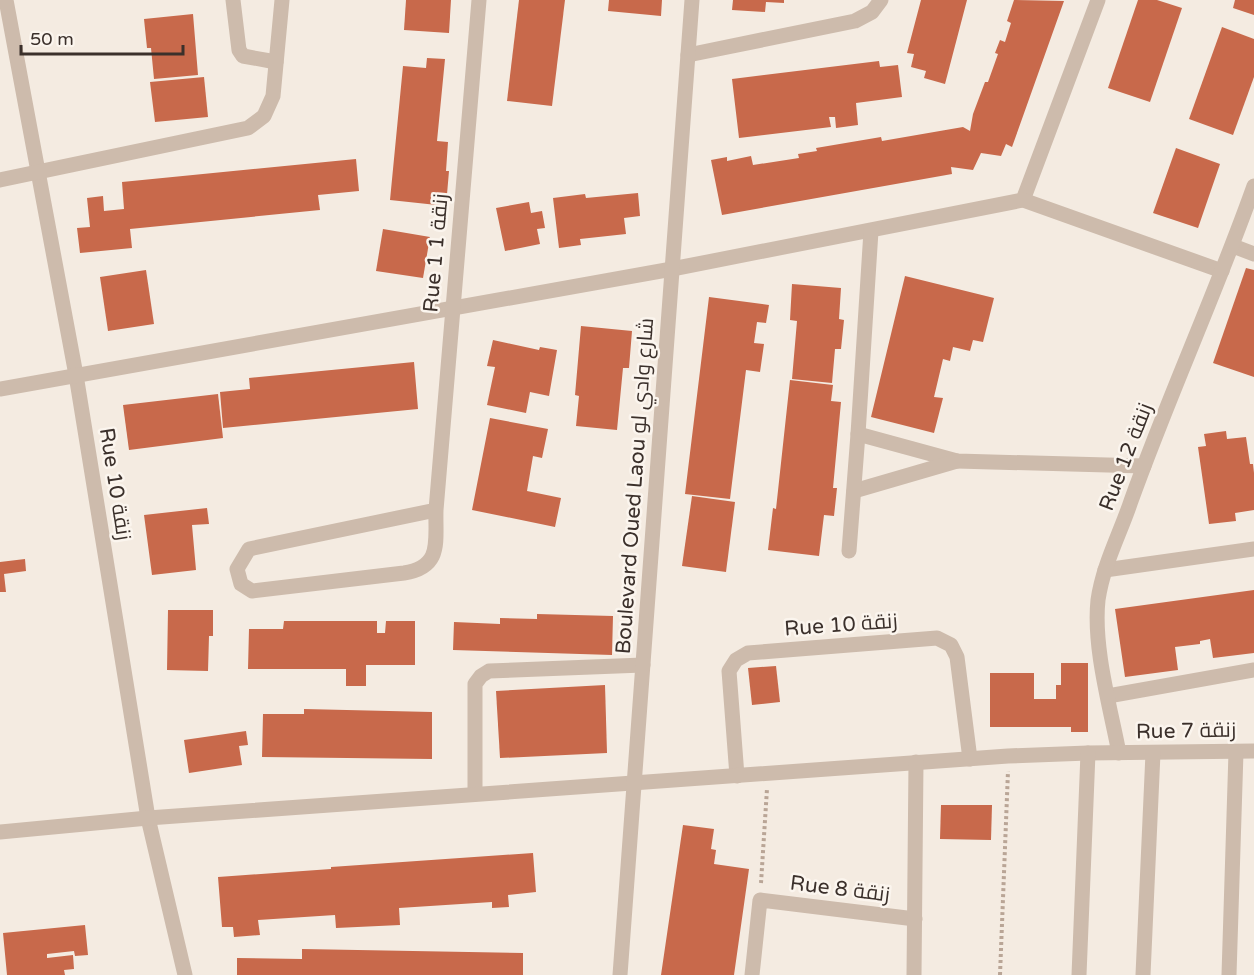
<svg xmlns="http://www.w3.org/2000/svg" width="1254" height="975" font-family="'Varela Round',Cairo,sans-serif">
  <style>
    .building { fill: #c8694b }
    .lines { fill: none; stroke-linecap: round; stroke-linejoin: round }
    .path { stroke: #b9a596; stroke-width: 4; stroke-dasharray: 3 3; stroke-linecap: butt }
    .minor { stroke: #cdbbac; stroke-width: 15 }
    .labels { text-anchor: middle; dominant-baseline: central; stroke-width: 5; stroke-linejoin: round; paint-order: stroke }
    .street-label { font-size: 21px; fill: #3b302b; stroke: #fbf5ee }
  </style>
  <rect width="100%" height="100%" fill="#f4ebe1"/>
  <g class="building">
    <polygon points="406,0 451,0 449,33 404,30"/>
    <polygon points="519,0 565,0 552,106 507,101"/>
    <polygon points="609,0 662,0 661,16 608,11"/>
    <polygon points="733,0 784,0 784,3 766,2 765,12 732,10"/>
    <polygon points="921,0 967,0 945,84 924,78 926,71 911,67 914,54 907,53"/>
    <polygon points="1014,0 1064,1 1012,147 1006,144 1001,156 981,153 973,170 951,167 952,174 722,215 711,160 727,157 727,161 751,156 753,165 799,158 798,154 817,151 816,148 881,137 882,141 963,127 970,131 973,114 985,82 988,82 998,54 995,53 1000,40 1005,42 1011,23 1007,21"/>
    <polygon points="1138,0 1157,0 1182,8 1150,102 1108,88"/>
    <polygon points="1235,0 1254,0 1254,15 1233,8"/>
    <polygon points="193,14 198,75 154,79 151,48 147,48 144,19"/>
    <polygon points="1222,27 1254,39 1254,77 1233,135 1189,119"/>
    <polygon points="427,58 445,59 437,141 448,142 446,171 449,171 446,206 390,200 403,66 426,68"/>
    <polygon points="879,61 880,67 898,65 902,97 856,103 858,125 836,128 835,117 829,117 831,127 739,138 732,79"/>
    <polygon points="204,77 208,117 155,122 150,82"/>
    <polygon points="1176,148 1220,164 1198,228 1153,213"/>
    <polygon points="356,159 359,191 318,195 320,210 130,229 132,248 80,253 77,228 90,227 87,198 103,196 104,211 124,209 122,182"/>
    <polygon points="638,193 640,216 624,218 626,234 580,239 581,245 559,248 553,198 585,194 586,198"/>
    <polygon points="529,202 531,213 542,211 545,228 537,229 540,244 505,251 496,208"/>
    <polygon points="383,229 430,237 423,278 376,271"/>
    <polygon points="1246,268 1254,270 1254,377 1213,363"/>
    <polygon points="146,270 154,324 108,331 100,277"/>
    <polygon points="905,276 994,298 983,342 973,340 970,351 953,347 950,361 943,359 934,397 943,398 934,433 871,417"/>
    <polygon points="792,284 841,288 839,319 844,320 841,349 835,349 832,383 792,379 797,321 790,320"/>
    <polygon points="709,297 769,305 766,323 757,322 754,343 764,344 760,372 746,370 730,499 685,494"/>
    <polygon points="581,326 632,331 629,368 623,368 617,430 576,426 579,396 575,395"/>
    <polygon points="493,340 539,350 540,347 557,350 549,396 530,392 526,413 487,405 495,367 487,366"/>
    <polygon points="414,362 418,409 223,428 220,392 250,389 249,378"/>
    <polygon points="790,380 833,385 831,401 841,402 833,488 837,488 834,516 824,515 819,556 768,550 773,508 776,509"/>
    <polygon points="218,394 223,438 129,450 123,405"/>
    <polygon points="490,418 548,429 542,458 533,456 527,491 561,498 555,527 472,510"/>
    <polygon points="1226,431 1227,439 1246,437 1250,464 1253,464 1254,473 1254,510 1235,513 1236,521 1209,524 1198,447 1206,446 1204,434"/>
    <polygon points="692,496 735,502 726,572 682,566"/>
    <polygon points="207,508 209,524 192,525 196,570 152,575 144,515"/>
    <polygon points="25,559 26,571 4,574 6,592 0,592 0,562"/>
    <polygon points="1254,590 1254,653 1213,658 1210,639 1200,641 1200,644 1175,647 1178,670 1125,677 1115,609"/>
    <polygon points="168,610 213,610 213,636 209,636 208,671 167,670"/>
    <polygon points="537,614 613,616 612,655 453,650 454,622 500,624 500,618 537,619"/>
    <polygon points="284,621 377,621 377,633 385,633 386,621 415,621 415,665 366,665 366,686 346,686 346,669 248,669 249,629 283,629"/>
    <polygon points="1061,663 1088,663 1088,732 1071,732 1071,727 990,727 990,673 1034,673 1034,699 1056,699 1056,685 1061,685"/>
    <polygon points="776,666 780,702 752,705 748,668"/>
    <polygon points="605,685 607,753 500,758 496,691"/>
    <polygon points="304,709 432,712 432,759 262,757 263,714 304,714"/>
    <polygon points="246,731 248,745 239,746 242,765 189,773 184,740"/>
    <polygon points="941,805 992,805 991,840 940,839"/>
    <polygon points="683,825 714,829 711,849 716,850 714,864 749,869 734,975 661,975"/>
    <polygon points="533,853 536,892 508,895 509,907 492,908 492,902 399,908 400,925 336,928 335,915 258,920 260,935 234,937 233,927 222,927 218,877 331,869 331,867"/>
    <polygon points="85,925 88,955 75,956 74,951 47,954 47,958 73,955 74,969 64,970 65,975 7,975 3,933"/>
    <polygon points="302,949 523,953 523,975 237,975 237,958 302,959"/>
  </g>
  <g class="lines">
    <g class="path">
      <polyline points="761,883 767,789"/>
      <polyline points="1000,975 1008,771"/>
    </g>
    <g class="minor">
      <polyline points="6,0 76,375 148,818 185,975"/>
      <polyline points="233,0 239,50 243,56 276,62"/>
      <polyline points="688,55 855,21 872,12 881,0"/>
      <polyline points="0,180 248,128 264,116 273,96 282,0"/>
      <polyline points="1023,200 1098,0"/>
      <polyline points="1233,246 1254,254"/>
      <polyline points="0,389 672,269 1023,200 1222,271"/>
      <polyline points="858,434 957,461 1144,466"/>
      <polyline points="854,491 957,461"/>
      <path d="M436,510L249,549L237,569L241,584L252,591L404,573C443,567 435,541 436,510L479,0"/>
      <polyline points="849,551 858,434 871,231"/>
      <polyline points="1105,570 1254,549"/>
      <polyline points="1108,696 1254,670"/>
      <path d="M1119,753C1110,706 1093,647 1098,600C1103,565 1120,534 1131,501C1169,395 1216,293 1254,186"/>
      <polyline points="737,776 729,671 736,660 748,653 937,638 951,645 957,657 970,759"/>
      <polyline points="475,794 475,684 481,676 489,671 643,665"/>
      <polyline points="0,832 148,818 1008,756 1088,753 1254,751"/>
      <polyline points="620,975 692,0"/>
      <polyline points="752,975 760,900 915,919"/>
      <polyline points="914,975 916,762"/>
      <polyline points="1079,975 1088,753"/>
      <polyline points="1143,975 1153,753"/>
      <polyline points="1229,975 1236,752"/>
    </g>
  </g>
  <g class="labels">
    <g class="street-label">
      <text transform="translate(436 253) rotate(-85)">Rue 1 زنقة 1</text>
      <text transform="translate(1126 457) rotate(-69)">Rue 12 زنقة</text>
      <text transform="translate(115 484) rotate(81)">Rue 10 زنقة</text>
      <text transform="translate(635 486) rotate(-86)">Boulevard Oued Laou شارع وادي لو</text>
      <text transform="translate(841 625) rotate(-4)">Rue 10 زنقة</text>
      <text transform="translate(1186 731) rotate(-1)">Rue 7 زنقة</text>
      <text transform="translate(840 889) rotate(7)">Rue 8 زنقة</text>
    </g>
  </g>
  <path d="M21 45v9h162v-9" fill="none" stroke="#3b302b" stroke-width="3"/>
  <text x="30" y="45" font-size="18" fill="#3b302b" stroke="#fbf5ee" stroke-width="4.5" paint-order="stroke">50 m</text>
</svg>
